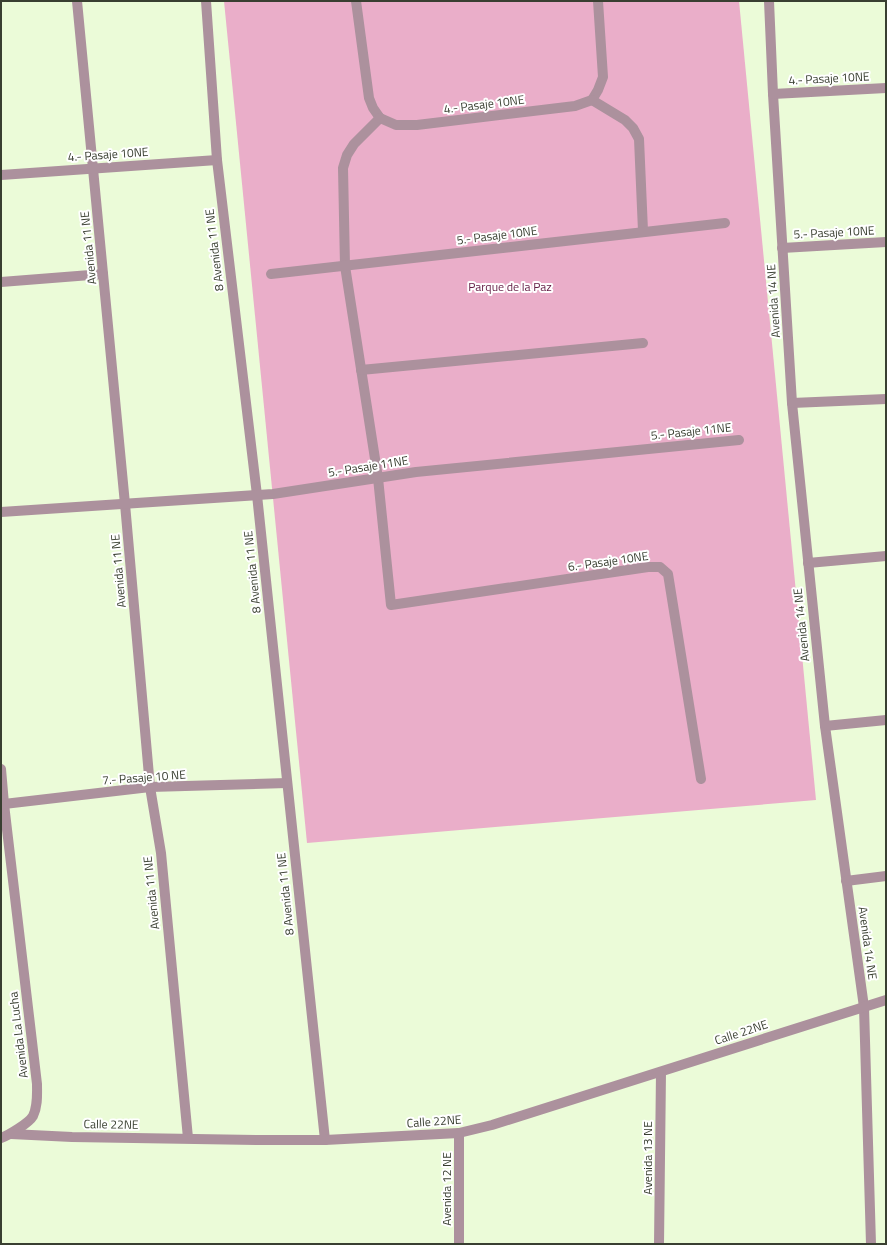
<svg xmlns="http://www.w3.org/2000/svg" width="887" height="1245" font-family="'Titillium Web',sans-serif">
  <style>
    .green { fill: #eaaec9 }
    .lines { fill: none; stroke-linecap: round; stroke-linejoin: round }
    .minor { stroke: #ac919d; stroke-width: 10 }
    .labels { text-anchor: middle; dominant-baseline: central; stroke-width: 4; stroke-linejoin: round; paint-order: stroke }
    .street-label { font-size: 12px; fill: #393f31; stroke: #fff }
    .park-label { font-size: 12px; fill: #621b43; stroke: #fff }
  </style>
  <rect width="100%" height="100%" fill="#ebfbd8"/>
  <polygon class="green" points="224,1 739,1 816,800 307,843"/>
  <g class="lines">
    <g class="minor">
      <polyline points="77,1 125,504 150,787 161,853 188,1138"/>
      <polyline points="206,1 217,160 257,495 325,1140"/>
      <polyline points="356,1 369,98 373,108 380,118"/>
      <polyline points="769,1 773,94 792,403 825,726 864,1007 871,1244"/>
      <polyline points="773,94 886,88"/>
      <polyline points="592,100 625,120 633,128 639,139 643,231"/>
      <polyline points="592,100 598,90 603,77 598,1"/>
      <polyline points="380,118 354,144 347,155 343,168 345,266 378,478 391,605 648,567 660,567 668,574 701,779"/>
      <polyline points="380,118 396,125 417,125 575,106 592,100"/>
      <polyline points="1,175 217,160"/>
      <polyline points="782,248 886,242"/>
      <polyline points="271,274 725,223"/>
      <polyline points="1,282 103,274"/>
      <polyline points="361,370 643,343"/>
      <polyline points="792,403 886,399"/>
      <polyline points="1,512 273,494 416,472 739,440"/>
      <polyline points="808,563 886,556"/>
      <polyline points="825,726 886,720"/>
      <path d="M1,769L4,804L37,1084C37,1094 38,1106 33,1116C29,1123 9,1135 1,1138"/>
      <polyline points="4,804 150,787 287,783"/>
      <polyline points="846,881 886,876"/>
      <polyline points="459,1133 459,1244"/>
      <polyline points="11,1134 72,1137 259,1140 325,1140 459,1133 492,1125 886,1000"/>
      <polyline points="659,1244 661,1072"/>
    </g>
  </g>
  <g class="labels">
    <g class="street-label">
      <text transform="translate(829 78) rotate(-3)">4.- Pasaje 10NE</text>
      <text transform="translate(484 104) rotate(-7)">4.- Pasaje 10NE</text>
      <text transform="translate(108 154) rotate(-4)">4.- Pasaje 10NE</text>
      <text transform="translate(834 232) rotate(-3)">5.- Pasaje 10NE</text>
      <text transform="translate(497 235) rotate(-7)">5.- Pasaje 10NE</text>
      <text transform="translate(88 248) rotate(-96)">Avenida 11 NE</text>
      <text transform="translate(214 250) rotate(-97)">8 Avenida 11 NE</text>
      <text transform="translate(773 301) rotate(-94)">Avenida 14 NE</text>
      <text transform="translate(691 431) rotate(-6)">5.- Pasaje 11NE</text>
      <text transform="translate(368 466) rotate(-9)">5.- Pasaje 11NE</text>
      <text transform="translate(608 561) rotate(-8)">6.- Pasaje 10NE</text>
      <text transform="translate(118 571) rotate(-95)">Avenida 11 NE</text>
      <text transform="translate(252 572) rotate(-96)">8 Avenida 11 NE</text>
      <text transform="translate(801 625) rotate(-96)">Avenida 14 NE</text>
      <text transform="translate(144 777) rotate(-4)">7.- Pasaje 10 NE</text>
      <text transform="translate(151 893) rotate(-96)">Avenida 11 NE</text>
      <text transform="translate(285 894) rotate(-96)">8 Avenida 11 NE</text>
      <text transform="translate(868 943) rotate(82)">Avenida 14 NE</text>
      <text transform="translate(741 1032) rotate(-18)">Calle 22NE</text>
      <text transform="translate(18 1035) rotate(-97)">Avenida La Lucha</text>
      <text transform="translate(434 1121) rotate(-4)">Calle 22NE</text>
      <text transform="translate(111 1124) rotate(1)">Calle 22NE</text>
      <text transform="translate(647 1158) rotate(-90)">Avenida 13 NE</text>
      <text transform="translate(446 1189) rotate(-90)">Avenida 12 NE</text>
    </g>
    <g class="park-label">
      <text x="510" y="286">Parque de la Paz</text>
    </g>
  </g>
  <rect width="887" height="1245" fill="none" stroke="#393f31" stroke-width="4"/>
</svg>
